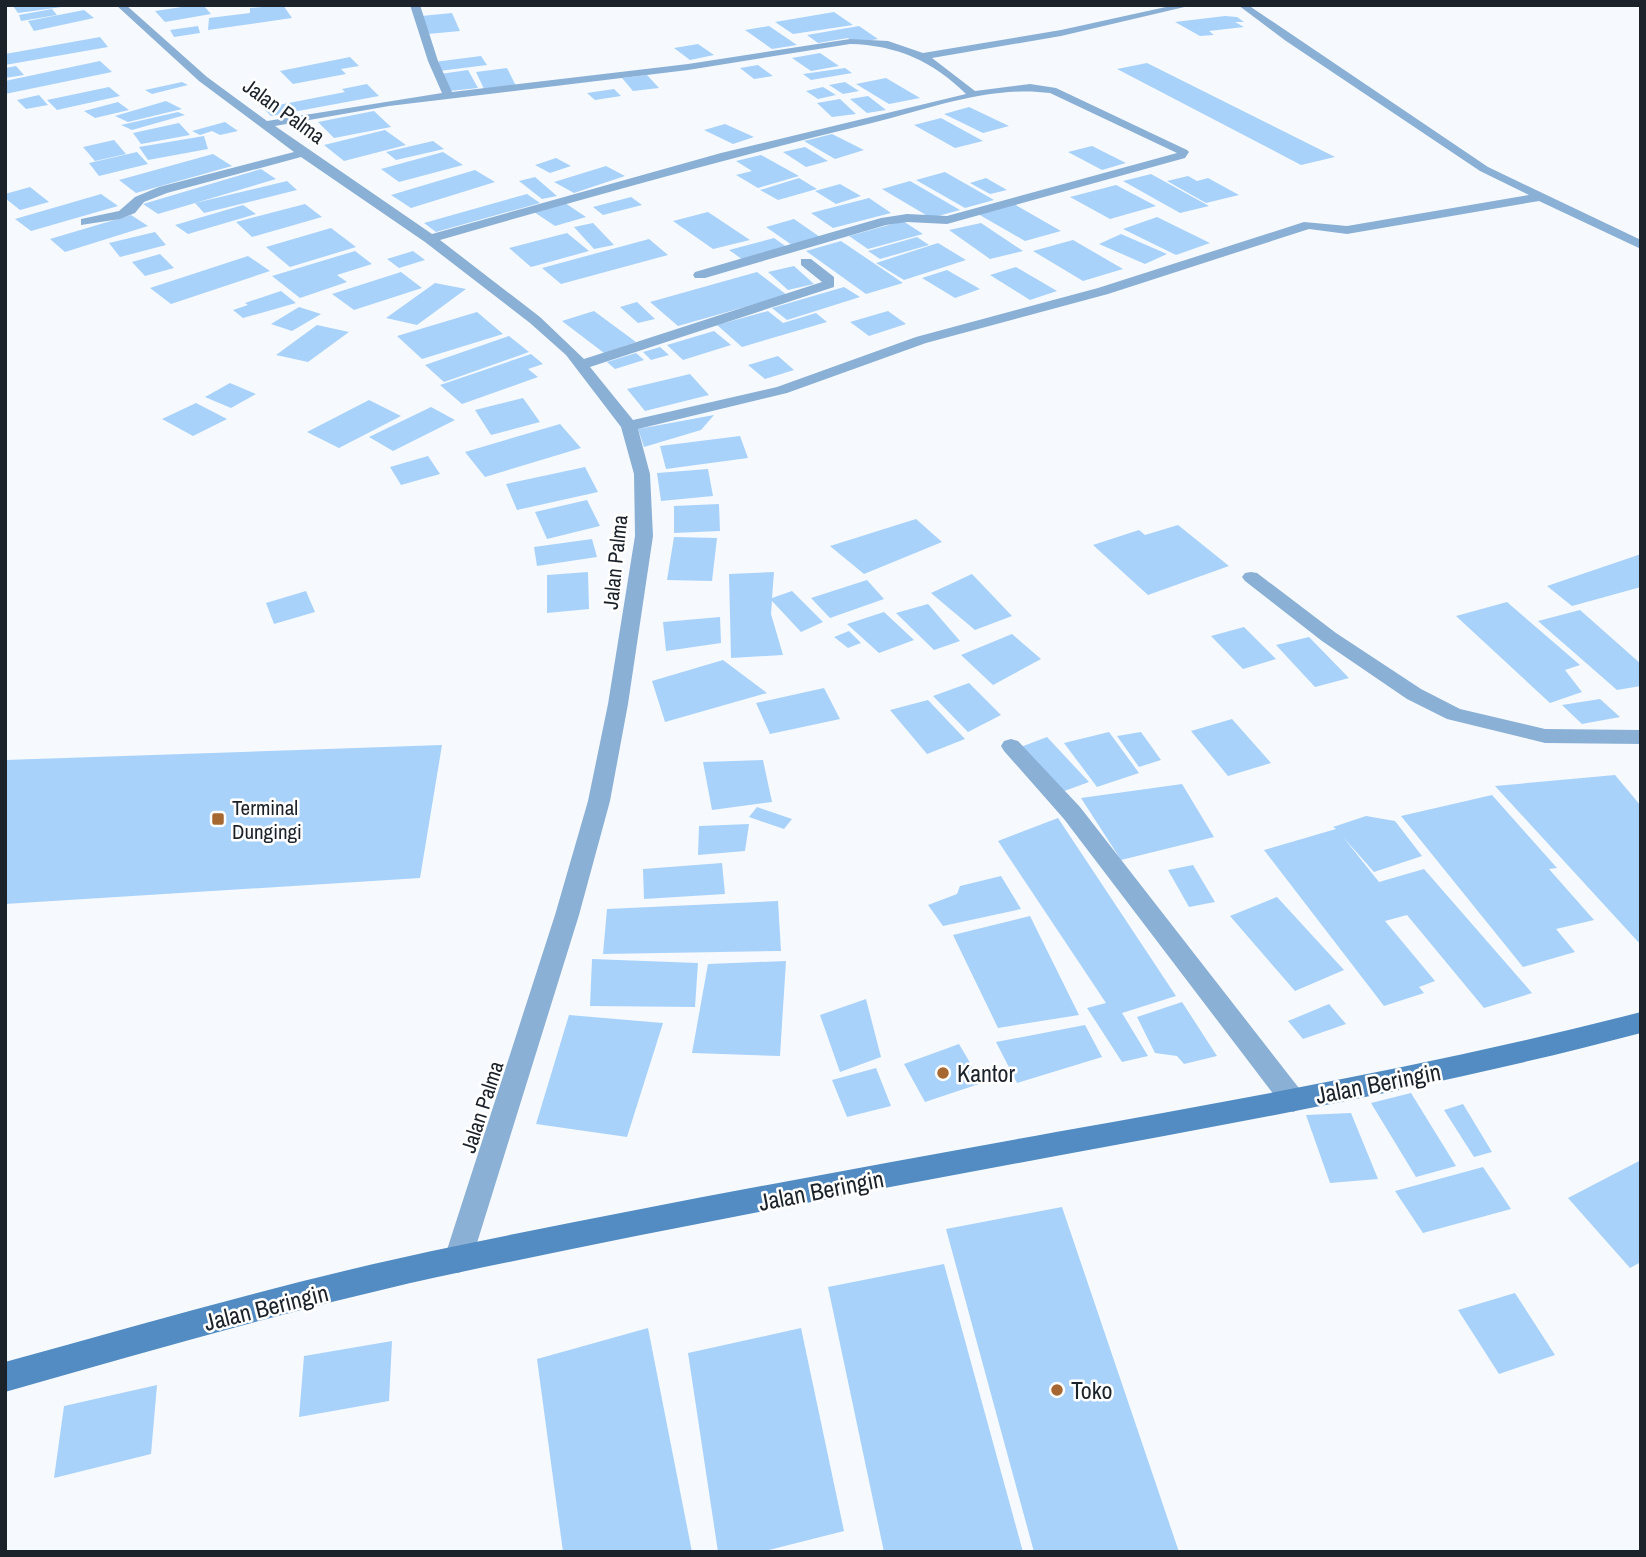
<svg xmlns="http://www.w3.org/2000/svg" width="1646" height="1557" font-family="'Archivo Narrow',sans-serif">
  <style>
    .building { fill: #a9d2fb }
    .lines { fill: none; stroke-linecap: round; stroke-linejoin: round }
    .street { fill: #8bb0d5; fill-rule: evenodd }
    .secondary { fill: #528cc2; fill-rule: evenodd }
    .poi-dot { fill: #a76731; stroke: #fff; stroke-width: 2.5 }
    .labels { text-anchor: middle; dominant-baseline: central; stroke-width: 5; stroke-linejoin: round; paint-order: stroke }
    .street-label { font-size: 21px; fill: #1b2229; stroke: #fff }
    .poi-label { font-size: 21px; fill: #1b2229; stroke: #fff; text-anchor: start }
    .near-poi-label { font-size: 24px; fill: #1b2229; stroke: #fff; text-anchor: start }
    .near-street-label { font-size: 24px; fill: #1b2229; stroke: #fff }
  </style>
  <rect width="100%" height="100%" fill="#f6fafe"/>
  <g class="building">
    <polygon points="16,5 62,5 62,7 18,13 13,6"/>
    <polygon points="195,5 203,5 211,14 165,22 155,11"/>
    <polygon points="283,5 292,18 208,30 209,18 250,13 250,8"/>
    <polygon points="52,9 57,15 21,21 19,15"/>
    <polygon points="84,10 94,18 34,31 28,21"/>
    <polygon points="834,12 853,25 793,34 775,22"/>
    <polygon points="452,13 460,31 428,34 421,16"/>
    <polygon points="1225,16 1237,17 1244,22 1235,22 1244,27 1209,31 1214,35 1200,36 1175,22"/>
    <polygon points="198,26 200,33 174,37 170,30"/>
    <polygon points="769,26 797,45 772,49 745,30"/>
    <polygon points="859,26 878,39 855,43 848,38 818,43 807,35"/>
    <polygon points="100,37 108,47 5,65 5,54"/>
    <polygon points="698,44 714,55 690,60 674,48"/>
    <polygon points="820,53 839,66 811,71 792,58"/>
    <polygon points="481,56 487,65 439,71 434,62"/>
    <polygon points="350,57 359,66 341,69 346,74 293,84 280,71"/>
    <polygon points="100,61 112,72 5,94 5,81"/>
    <polygon points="1147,63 1335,157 1301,165 1117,69"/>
    <polygon points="758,65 773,76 754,79 740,68"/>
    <polygon points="16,66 24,75 5,78 5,68"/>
    <polygon points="507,68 516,86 484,89 476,72"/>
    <polygon points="845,68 852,73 811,80 803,74"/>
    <polygon points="468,70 478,88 450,91 440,74"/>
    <polygon points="647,75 659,88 633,91 622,78"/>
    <polygon points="886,78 920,98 889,104 856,84"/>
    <polygon points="182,82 188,85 152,94 145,90"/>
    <polygon points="845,82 859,91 843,94 829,85"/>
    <polygon points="367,84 379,96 271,116 263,108 345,92 342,89"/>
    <polygon points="109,87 120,96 57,110 47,100"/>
    <polygon points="823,87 836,95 818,99 806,91"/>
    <polygon points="614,89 621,96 595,100 587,93"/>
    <polygon points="39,95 48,105 26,109 17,100"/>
    <polygon points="868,96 886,110 867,113 850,99"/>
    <polygon points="840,99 856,114 832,117 817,103"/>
    <polygon points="166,101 182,109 128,122 115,116"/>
    <polygon points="118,102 129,110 95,118 84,111"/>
    <polygon points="969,107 1009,126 983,133 944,114"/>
    <polygon points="374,111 391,127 334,138 318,122"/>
    <polygon points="178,112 185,115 132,130 121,125"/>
    <polygon points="941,118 983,141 955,148 914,125"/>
    <polygon points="225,122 238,131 220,135 212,131 200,135 192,131"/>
    <polygon points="179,123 190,135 141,144 133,133"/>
    <polygon points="725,124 754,137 733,144 704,130"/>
    <polygon points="385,130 406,145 344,161 324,145"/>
    <polygon points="832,134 864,150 835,159 804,141"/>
    <polygon points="204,136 208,149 148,160 139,147"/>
    <polygon points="114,140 126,154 95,161 83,147"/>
    <polygon points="433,141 444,149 396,160 386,152"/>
    <polygon points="1092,146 1126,163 1102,170 1068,152"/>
    <polygon points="805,147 828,161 806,167 783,152"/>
    <polygon points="137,152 148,164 99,176 89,163"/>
    <polygon points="443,152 463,165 399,182 381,169"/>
    <polygon points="213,154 232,166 136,193 119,180"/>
    <polygon points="761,155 799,176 758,188 736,175 752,171 736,161"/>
    <polygon points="556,158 571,166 550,173 535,165"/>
    <polygon points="606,166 625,176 574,193 554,182"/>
    <polygon points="261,169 276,179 158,214 143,204"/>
    <polygon points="475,170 495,182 411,208 391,195"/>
    <polygon points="945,172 994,200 965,208 916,180"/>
    <polygon points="1151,174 1209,206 1180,213 1123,181"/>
    <polygon points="1188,176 1197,181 1208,178 1239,195 1206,203 1167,181"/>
    <polygon points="535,177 557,196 542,199 519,181"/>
    <polygon points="799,178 817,189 778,200 760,190"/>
    <polygon points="986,178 1007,190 990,194 970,183"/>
    <polygon points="287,181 297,190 204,213 195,203"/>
    <polygon points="910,181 960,210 931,218 882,189"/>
    <polygon points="840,184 861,196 836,204 815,191"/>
    <polygon points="1116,185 1156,206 1110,219 1070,197"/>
    <polygon points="30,187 49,202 20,210 5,198 5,194"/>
    <polygon points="101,194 118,206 31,231 15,219"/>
    <polygon points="527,194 540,203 436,232 424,223"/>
    <polygon points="631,197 642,205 603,215 593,207"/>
    <polygon points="869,198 891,213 833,228 811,213"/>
    <polygon points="565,203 586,217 555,226 534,212"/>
    <polygon points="305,204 322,217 252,237 236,222"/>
    <polygon points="1014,204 1061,231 1025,241 978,214"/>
    <polygon points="243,205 256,214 188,234 175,225"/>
    <polygon points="708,212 750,240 713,249 673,221"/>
    <polygon points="131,215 148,226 65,252 50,239"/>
    <polygon points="1157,217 1210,243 1176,255 1123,229"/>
    <polygon points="794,219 820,237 792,245 766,227"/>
    <polygon points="903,221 923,234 868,249 849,236"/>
    <polygon points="593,223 614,245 594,249 574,227"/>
    <polygon points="981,223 1023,251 990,259 949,230"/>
    <polygon points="331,228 356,247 290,267 266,247"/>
    <polygon points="155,232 166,245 120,257 109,243"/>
    <polygon points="567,233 589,251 531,267 509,248"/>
    <polygon points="1121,234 1167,254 1145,264 1099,244"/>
    <polygon points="917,237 929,245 880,259 868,251"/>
    <polygon points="774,238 791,250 746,262 729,250"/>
    <polygon points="649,239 668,255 561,284 542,268"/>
    <polygon points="1073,240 1123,269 1083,281 1033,251"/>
    <polygon points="841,241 903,283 866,294 806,251"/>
    <polygon points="938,243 966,260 904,280 876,263"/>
    <polygon points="355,251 372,264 337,275 347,282 300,298 272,276"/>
    <polygon points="413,251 425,260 399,268 387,259"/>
    <polygon points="160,254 174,268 145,276 132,262"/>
    <polygon points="248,256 270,271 171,304 150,288"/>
    <polygon points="794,266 814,284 788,290 768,272"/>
    <polygon points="1016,267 1057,291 1030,300 990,275"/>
    <polygon points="947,270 980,289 955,298 922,278"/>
    <polygon points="401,272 422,288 354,310 332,294"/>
    <polygon points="757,272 787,295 678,326 650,302"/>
    <polygon points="435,283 466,289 417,325 386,318"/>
    <polygon points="844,287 860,297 787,320 772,308"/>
    <polygon points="281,291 296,303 243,318 233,310 248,305 245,303"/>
    <polygon points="637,302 655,319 638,323 620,307"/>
    <polygon points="299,307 321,314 292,331 271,324"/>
    <polygon points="594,311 636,342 604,353 562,321"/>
    <polygon points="768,311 783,323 816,313 827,322 742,347 717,325"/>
    <polygon points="888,311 906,324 869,336 850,322"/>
    <polygon points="477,312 503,334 422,359 397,336"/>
    <polygon points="317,325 349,332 308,362 276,355"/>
    <polygon points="714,331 731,345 683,360 667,345"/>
    <polygon points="509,336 529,352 444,382 425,365"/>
    <polygon points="660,347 669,355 651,360 643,352"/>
    <polygon points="636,353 644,360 615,369 607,362"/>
    <polygon points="531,354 543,364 528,369 538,377 462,404 440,385"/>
    <polygon points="778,356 794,370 765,379 748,365"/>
    <polygon points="690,374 709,395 645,411 627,389"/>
    <polygon points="230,383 256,394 231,408 205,397"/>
    <polygon points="523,398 540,422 491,435 475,410"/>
    <polygon points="369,400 401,416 339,448 307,432"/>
    <polygon points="196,403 227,419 193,436 162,419"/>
    <polygon points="431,407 455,420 393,451 369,437"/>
    <polygon points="714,415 701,430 644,447 638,429"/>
    <polygon points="560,424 581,448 485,477 465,452"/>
    <polygon points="740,436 748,458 666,469 660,446"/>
    <polygon points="428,456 440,474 401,485 390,467"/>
    <polygon points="585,467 598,492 517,510 506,484"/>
    <polygon points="708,469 713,496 661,501 657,473"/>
    <polygon points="587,500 600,526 547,539 535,512"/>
    <polygon points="719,504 720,531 674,533 674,506"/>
    <polygon points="916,519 942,542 864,574 830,546"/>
    <polygon points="1178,525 1229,566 1148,595 1093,545 1139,530 1145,535"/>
    <polygon points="674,537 717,538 712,581 667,580"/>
    <polygon points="592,539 597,557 537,566 534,547"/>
    <polygon points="1641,554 1641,587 1572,606 1547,586"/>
    <polygon points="588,572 589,609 547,613 547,575"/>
    <polygon points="774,572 772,598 792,591 823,622 801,632 772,601 771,614 783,655 731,658 729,574"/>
    <polygon points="972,574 1012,616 975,630 931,593"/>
    <polygon points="867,580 884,599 830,618 811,598"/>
    <polygon points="306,591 315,612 274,624 266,603"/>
    <polygon points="1507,602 1580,665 1565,670 1582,692 1550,703 1456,616"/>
    <polygon points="928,604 960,641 934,650 896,613"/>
    <polygon points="1580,610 1641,664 1641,686 1617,690 1538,621"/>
    <polygon points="884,612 914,640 879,653 847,624"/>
    <polygon points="720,617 721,643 666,651 663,622"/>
    <polygon points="1244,627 1276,659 1243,669 1211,636"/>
    <polygon points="849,631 861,643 848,648 834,637"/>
    <polygon points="1012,634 1041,659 993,685 961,655"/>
    <polygon points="1309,637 1349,678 1315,687 1276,645"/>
    <polygon points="723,660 767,693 665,722 652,681"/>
    <polygon points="969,683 1001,715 968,732 933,696"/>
    <polygon points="824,688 840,719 770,734 756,703"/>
    <polygon points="1600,699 1620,717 1582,724 1562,705"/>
    <polygon points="928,700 965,739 927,754 890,710"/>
    <polygon points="1232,719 1271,763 1228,776 1191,731"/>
    <polygon points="1109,732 1139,773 1097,787 1064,743"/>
    <polygon points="1141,732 1161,760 1139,767 1117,736"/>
    <polygon points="1047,737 1089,782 1059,793 1018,748"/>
    <polygon points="442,745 420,878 5,904 5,760"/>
    <polygon points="763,760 772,802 712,810 703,762"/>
    <polygon points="1615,775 1641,806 1641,945 1495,786"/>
    <polygon points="1182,784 1214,837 1121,860 1081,798"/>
    <polygon points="1492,795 1557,868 1549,869 1594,920 1556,929 1575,952 1523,967 1401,816"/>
    <polygon points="757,807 792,819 784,829 749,817"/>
    <polygon points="1366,816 1395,821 1422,856 1374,872 1343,837 1379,882 1424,869 1532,993 1484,1008 1407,915 1385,921 1435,981 1419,987 1424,993 1384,1006 1264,850 1336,829 1333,827"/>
    <polygon points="1058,818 1176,996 1122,1013 1148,1056 1122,1062 1087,1008 1106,1003 998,841"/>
    <polygon points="749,824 745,851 698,855 699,826"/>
    <polygon points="722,863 725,894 644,899 643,869"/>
    <polygon points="1193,865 1215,902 1189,907 1168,870"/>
    <polygon points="1001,876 1021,909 943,926 928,905 957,894 960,886"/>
    <polygon points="1277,897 1344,970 1295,991 1230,916"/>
    <polygon points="778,901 781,951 603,954 607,909"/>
    <polygon points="1030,916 1079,1015 998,1028 953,935"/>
    <polygon points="592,959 698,963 695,1007 590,1006"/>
    <polygon points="786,961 780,1056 692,1053 708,964"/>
    <polygon points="866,999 881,1057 840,1072 820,1015"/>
    <polygon points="1182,1002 1217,1056 1184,1064 1177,1056 1155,1053 1137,1017"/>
    <polygon points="1329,1004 1346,1024 1303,1039 1288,1021"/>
    <polygon points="569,1015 663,1023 627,1137 536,1124"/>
    <polygon points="1085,1025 1102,1057 1017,1083 996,1042"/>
    <polygon points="959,1044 982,1083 925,1102 904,1064"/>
    <polygon points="876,1068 891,1106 847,1117 832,1080"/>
    <polygon points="1411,1093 1456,1166 1416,1177 1371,1103"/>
    <polygon points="1463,1104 1492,1152 1474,1157 1444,1110"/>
    <polygon points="1351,1113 1378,1179 1330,1183 1306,1115"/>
    <polygon points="1641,1160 1641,1262 1630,1268 1568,1198"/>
    <polygon points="1483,1167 1511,1209 1423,1233 1395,1191"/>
    <polygon points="1062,1207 1179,1552 1034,1552 946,1229"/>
    <polygon points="944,1264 1023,1552 884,1552 828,1287"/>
    <polygon points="1515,1293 1555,1355 1499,1374 1458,1310"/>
    <polygon points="648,1328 692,1552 563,1552 537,1359"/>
    <polygon points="801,1328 844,1531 761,1552 718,1552 688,1353"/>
    <polygon points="392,1341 389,1401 299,1417 304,1356"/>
    <polygon points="157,1385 151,1454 54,1478 64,1406"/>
  </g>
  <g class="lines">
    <g class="street">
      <path d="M116,5H126L207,77L267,121L442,93L428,61L410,5H420L438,61L452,92L688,64L850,39L888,41L923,53L1061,30L1175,5H1193L1061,36L932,58L975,91L1030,84L1056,88L1187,150L1189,152L1185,158L947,224L907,222L886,225L705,278H695L693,275L695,272L881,218L907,214L947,216L1177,153L1050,93C992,85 928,109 872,123C727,158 583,199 440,240L540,317L584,359L822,282L801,265V259H811L834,277V287L590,367L633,420L777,387L916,337L1098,288L1304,222L1347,226L1529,195L1480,171L1286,41L1238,5H1248L1488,167L1641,240V249L1539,201L1347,234L1309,229L1108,294L926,343L787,393L638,429L650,474L653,536L628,704L610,801L579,915L472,1259L468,1269L458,1273L448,1269L444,1259L555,915L588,801L608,704L635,536L634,474L621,427L566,355L530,323L425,242L301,157L167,193L144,202L135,213L120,219L81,225V219L119,211L135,197L159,187L294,152L199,81ZM850,44C896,45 933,61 966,94L721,153L432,234L275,126L389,106L688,70Z"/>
      <polygon points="1251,572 1257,573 1336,633 1421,689 1460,709 1545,729 1641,730 1641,744 1545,743 1447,719 1407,699 1322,641 1245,581 1242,577 1245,573"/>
      <polygon points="1011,739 1018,741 1080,807 1302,1092 1306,1100 1302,1108 1293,1112 1284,1108 1064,819 1004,751 1001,746 1004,741"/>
    </g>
    <path class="secondary" d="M1641,1012V1033C1448,1084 1252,1120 1056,1156C858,1193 659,1230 461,1272C309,1304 155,1350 5,1392V1362C156,1320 308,1276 461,1245C659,1204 858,1168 1056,1132C1252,1097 1448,1062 1641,1012Z"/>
  </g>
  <g class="poi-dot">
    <rect x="211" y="812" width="14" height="14" rx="3.5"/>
    <circle cx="943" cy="1073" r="7"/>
    <circle cx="1057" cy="1390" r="7"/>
  </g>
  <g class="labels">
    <g class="street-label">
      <text transform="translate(284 111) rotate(36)">Jalan Palma</text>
      <text transform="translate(615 562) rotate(-84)">Jalan Palma</text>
      <text transform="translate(482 1107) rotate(-72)">Jalan Palma</text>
    </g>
    <g class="poi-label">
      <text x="232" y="807">Terminal<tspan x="232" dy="24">Dungingi</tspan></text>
    </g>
    <g class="near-poi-label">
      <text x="957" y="1073">Kantor</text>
      <text x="1071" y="1390">Toko</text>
    </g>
    <g class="near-street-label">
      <text transform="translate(1378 1083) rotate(-11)">Jalan Beringin</text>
      <text transform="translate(821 1190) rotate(-11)">Jalan Beringin</text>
      <text transform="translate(266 1307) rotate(-14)">Jalan Beringin</text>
    </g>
  </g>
  <rect width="1646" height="1557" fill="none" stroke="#1b2229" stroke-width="14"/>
</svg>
